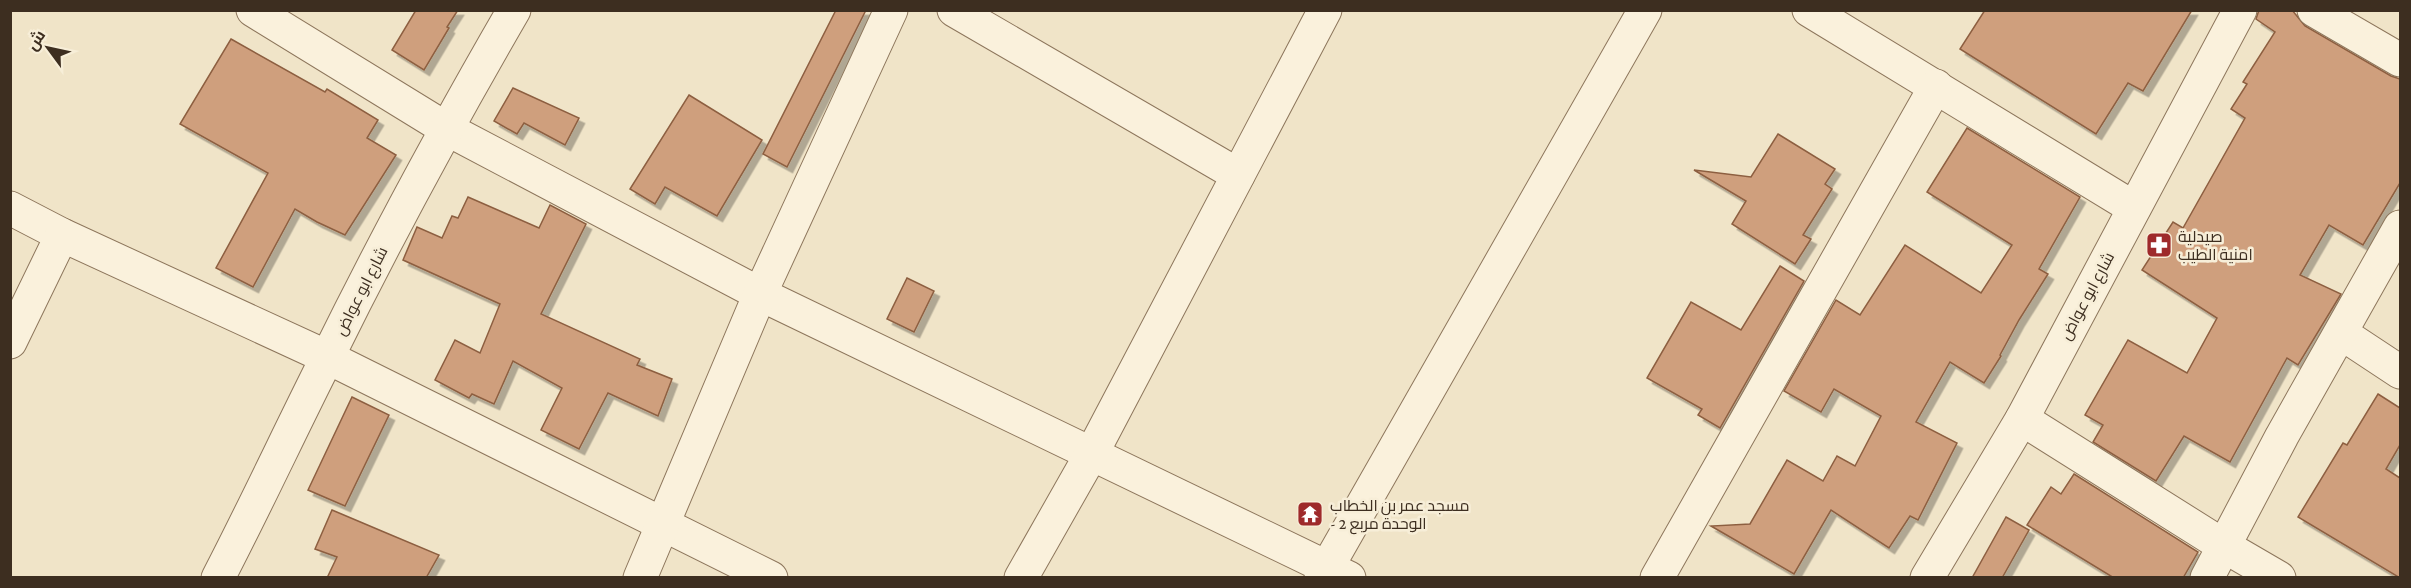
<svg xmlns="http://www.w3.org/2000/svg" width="2411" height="588" font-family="'Crimson Pro',Cairo,serif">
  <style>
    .building { fill: #cf9f7d; stroke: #8d5f41; stroke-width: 1.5; filter: url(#shadow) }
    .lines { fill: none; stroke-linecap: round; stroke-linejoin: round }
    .minor-casing { stroke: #8d765c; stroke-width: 35 }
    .minor { stroke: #faf1dc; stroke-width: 33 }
    .labels { text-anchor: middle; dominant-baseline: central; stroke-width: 5; stroke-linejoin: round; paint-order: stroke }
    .poi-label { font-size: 16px; fill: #3d2e20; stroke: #f7eed8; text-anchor: start }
    .street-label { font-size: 16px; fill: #3d2e20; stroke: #f7eed8 }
  </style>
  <defs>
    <filter id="shadow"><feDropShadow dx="5.5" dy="5.5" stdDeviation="0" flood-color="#0004"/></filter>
  </defs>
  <rect width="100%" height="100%" fill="#f0e4c8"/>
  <g class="building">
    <polygon points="416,10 458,10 447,27 449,28 424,70 392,50"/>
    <polygon points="836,10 866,10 787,167 763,154"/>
    <polygon points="1985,10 2192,10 2143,91 2128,83 2096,134 1960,49"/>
    <polygon points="2259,10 2292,10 2305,26 2391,76 2400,79 2400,183 2363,245 2329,225 2300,275 2341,294 2298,365 2287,358 2230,462 2184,436 2156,481 2093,442 2103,425 2085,415 2128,340 2187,373 2217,318 2142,270 2173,222 2183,228 2245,118 2231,109 2247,84 2243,82 2275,32 2256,19"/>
    <polygon points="231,39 325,92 327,89 378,120 367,138 396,155 345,235 317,222 295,209 253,287 216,268 268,173 180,124"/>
    <polygon points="513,88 579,118 565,145 524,123 517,134 494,121"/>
    <polygon points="689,95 762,140 717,216 665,187 655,204 630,189"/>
    <polygon points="1967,128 2080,197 2039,269 2048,274 2019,320 2000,355 2001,356 1984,383 1950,362 1916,422 1957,443 1918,520 1910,516 1889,548 1831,510 1794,574 1711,526 1750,524 1787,460 1823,481 1837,456 1855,466 1881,416 1834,389 1821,412 1784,391 1836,300 1860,315 1905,245 1981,293 2012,245 1927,192"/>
    <polygon points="1778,134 1835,169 1825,184 1832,189 1803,235 1811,239 1795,264 1732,224 1746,201 1694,170 1751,177"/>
    <polygon points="468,197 539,228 550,205 586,224 541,314 640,359 637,365 672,379 658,416 608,393 579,449 541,430 562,388 513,361 494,404 472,394 469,398 435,380 455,340 480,353 500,304 403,260 417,227 442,238 452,216 458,218"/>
    <polygon points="1780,266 1804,281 1720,428 1698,415 1702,409 1647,378 1691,302 1741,330"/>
    <polygon points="907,278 934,291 914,332 887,319"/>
    <polygon points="2378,394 2400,408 2400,445 2386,469 2400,478 2400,578 2298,517 2343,443 2347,445"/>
    <polygon points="352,397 389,415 345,506 308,490"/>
    <polygon points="2074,474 2198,552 2183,578 2114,578 2027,525 2051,487 2061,494"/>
    <polygon points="332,510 384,532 439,555 426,578 327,578 337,557 315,549"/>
    <polygon points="2006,517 2029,530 2002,578 1972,578"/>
  </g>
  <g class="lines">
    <defs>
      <g id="minor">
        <polyline points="253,10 445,128 760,294 1349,578"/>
        <polyline points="954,10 1238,175"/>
        <polyline points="1809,10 2134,208"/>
        <polyline points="2314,10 2400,60"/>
        <polyline points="10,208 62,235 327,357 771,578"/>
        <polyline points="2341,333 2400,372"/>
        <polyline points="10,342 62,235"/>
        <polyline points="2022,419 2224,546 2279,578"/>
        <path d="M218,578C256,505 290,431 327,358C385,240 448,124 514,10"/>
        <polyline points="640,578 760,294 891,10"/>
        <polyline points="1021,578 1092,453 1325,10"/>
        <polyline points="1321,578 1645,10"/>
        <polyline points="1657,578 1936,86"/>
        <polyline points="1927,578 2022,419 2240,10"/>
        <polyline points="2207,578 2282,436 2400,227"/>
      </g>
    </defs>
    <use href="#minor" class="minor-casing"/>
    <use href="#minor" class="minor"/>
  </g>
  <defs>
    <symbol id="pharmacy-square" viewBox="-11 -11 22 22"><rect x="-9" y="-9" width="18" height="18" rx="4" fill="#9e2a2b" stroke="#f7eed8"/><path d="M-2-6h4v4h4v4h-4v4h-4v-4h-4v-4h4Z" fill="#fff"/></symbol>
    <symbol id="temple-square" viewBox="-11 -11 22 22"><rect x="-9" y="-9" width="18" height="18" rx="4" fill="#9e2a2b" stroke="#f7eed8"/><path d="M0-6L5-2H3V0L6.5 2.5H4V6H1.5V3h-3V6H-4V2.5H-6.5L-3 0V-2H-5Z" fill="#fff"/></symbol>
  </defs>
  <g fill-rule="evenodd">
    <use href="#pharmacy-square" x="2144" y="230" width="30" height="30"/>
    <use href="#temple-square" x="1295" y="499" width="30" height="30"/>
  </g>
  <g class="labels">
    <g class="poi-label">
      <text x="2178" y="236">صيدلية<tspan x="2178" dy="18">امنية الطيب</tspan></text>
      <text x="1330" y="505">مسجد عمر بن الخطاب<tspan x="1330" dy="18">- الوحدة مربع 2</tspan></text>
    </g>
    <g class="street-label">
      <text transform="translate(361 291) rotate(-63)">شارع ابو عواض</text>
      <text transform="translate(2087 296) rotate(-62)">شارع ابو عواض</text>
    </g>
  </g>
  <rect width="2411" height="588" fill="none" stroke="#3d2e20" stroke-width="24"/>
  <g transform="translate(48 48) rotate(303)" stroke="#f7eed8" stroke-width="4.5" paint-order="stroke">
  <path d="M0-4.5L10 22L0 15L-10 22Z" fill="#3d2e20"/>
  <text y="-9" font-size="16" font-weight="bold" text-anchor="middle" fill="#3d2e20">ش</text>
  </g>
</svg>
